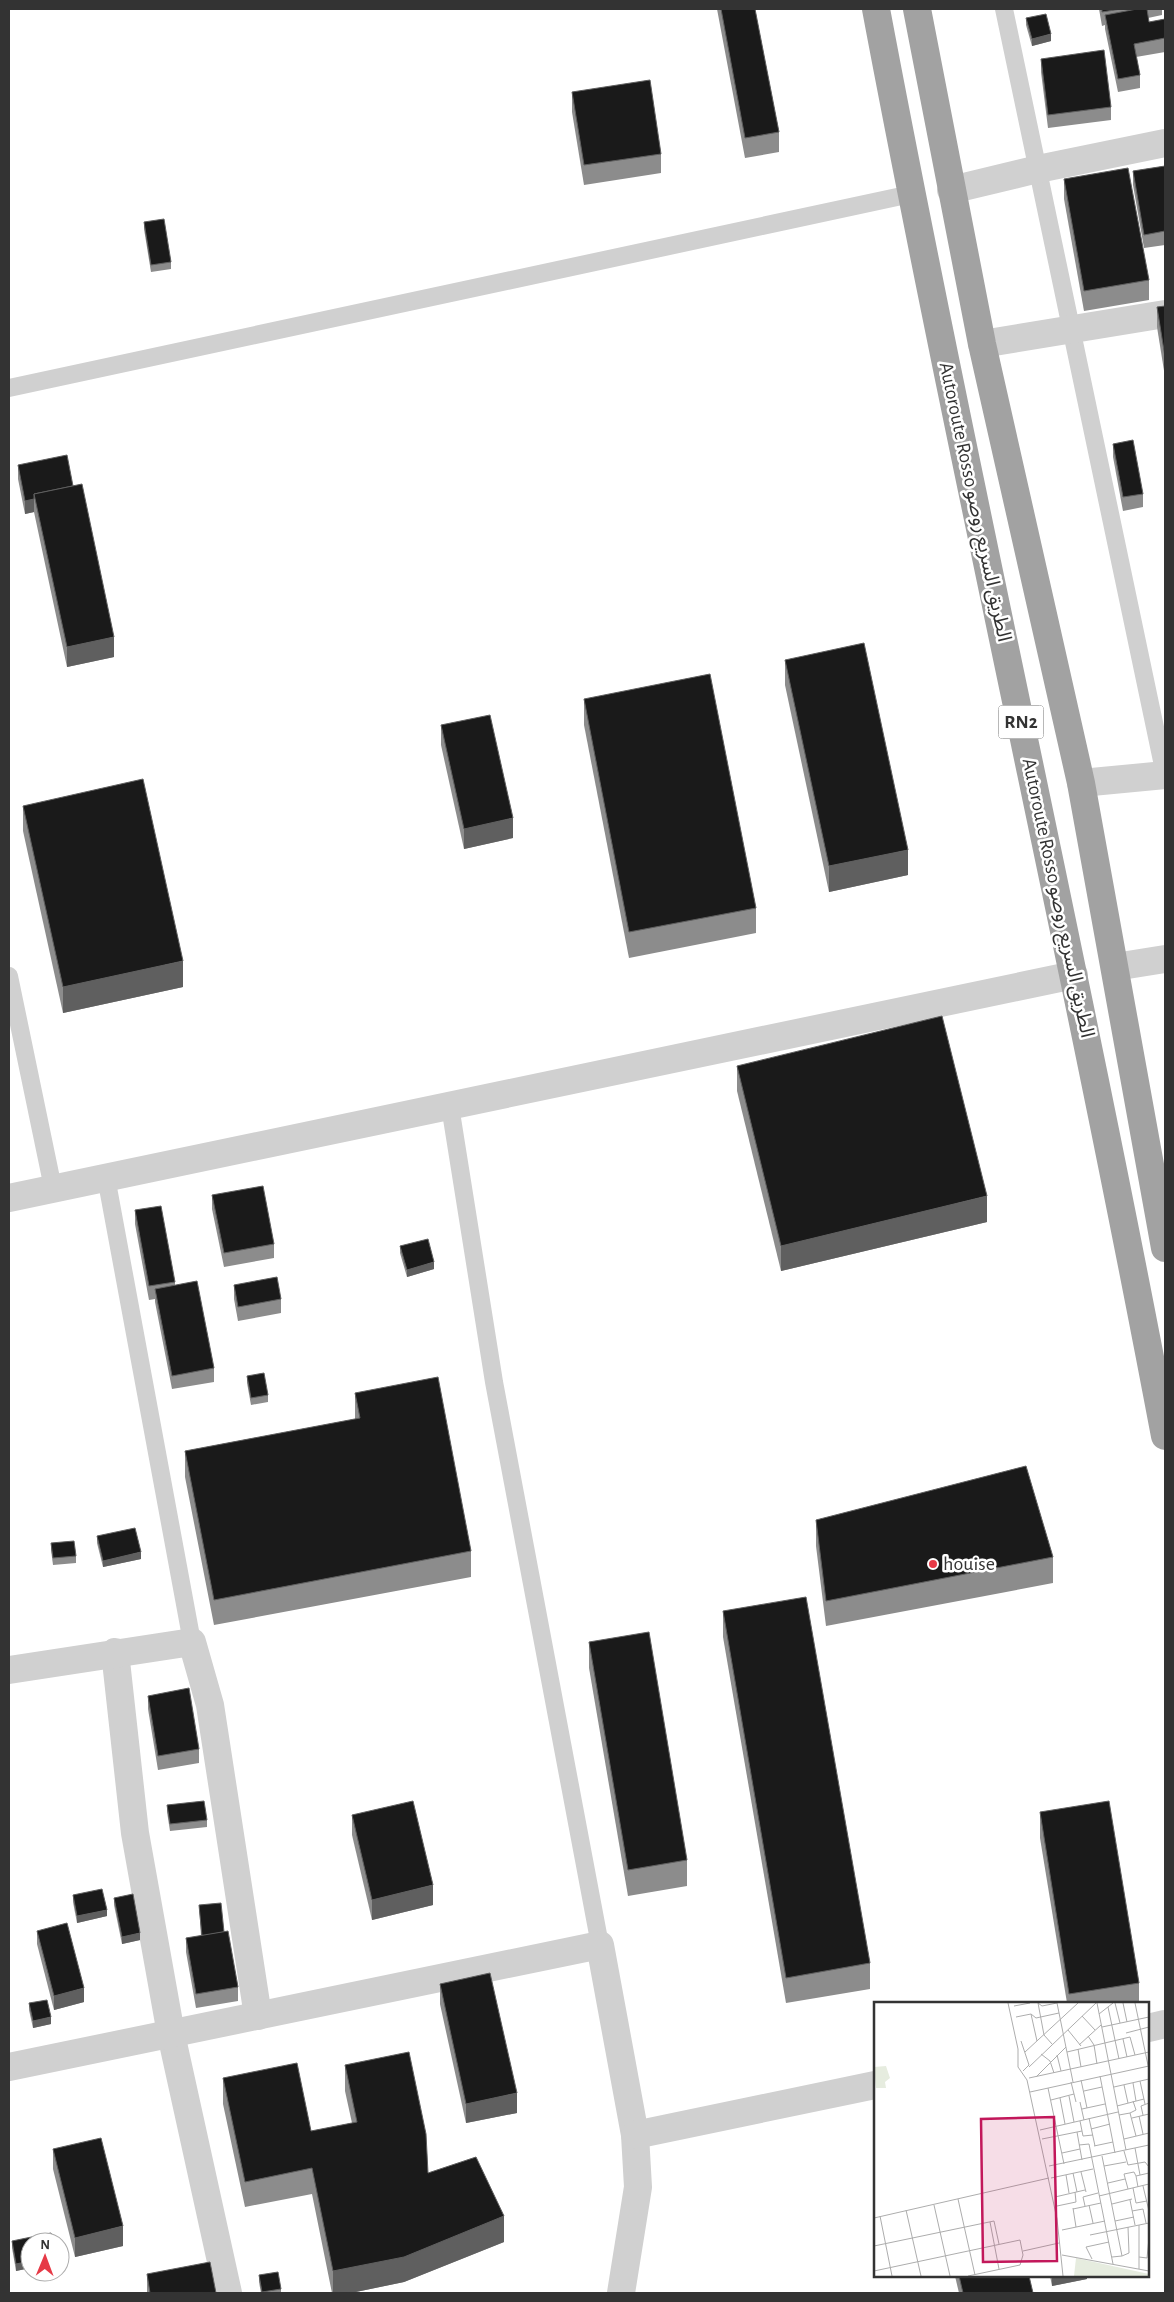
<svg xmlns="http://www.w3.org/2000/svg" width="1174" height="2302" font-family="'Alegreya Sans','Noto Sans Arabic',sans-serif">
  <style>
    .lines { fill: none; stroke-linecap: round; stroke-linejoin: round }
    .service { stroke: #d0d0d0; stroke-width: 18 }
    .minor { stroke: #d0d0d0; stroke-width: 28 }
    .tertiary { stroke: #d0d0d0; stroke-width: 28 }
    .trunk { stroke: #a2a2a2; stroke-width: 28 }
    .wall { fill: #8c8c8c }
    .shaded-wall { fill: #5f5f5f }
    .building { fill: #1a1a1a; stroke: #5f5f5f }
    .poi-dot { fill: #e63946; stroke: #fff; stroke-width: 2 }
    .labels { text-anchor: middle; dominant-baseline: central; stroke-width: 5; stroke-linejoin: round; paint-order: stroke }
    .shield { fill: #fff; stroke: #707070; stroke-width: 1 }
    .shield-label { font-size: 19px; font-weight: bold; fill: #333 }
    .street-label { font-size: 20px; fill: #333; stroke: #fff }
    .poi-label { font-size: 20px; fill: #333; stroke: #fff; text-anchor: start }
    .inset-road { fill: none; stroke: #adadad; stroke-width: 1 }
    .view { fill: #c2185b; fill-opacity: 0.15; stroke: #c2185b; stroke-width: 2.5 }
    .inset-edge { fill: none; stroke: #333; stroke-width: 2.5 }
  </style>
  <rect width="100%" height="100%" fill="#fff"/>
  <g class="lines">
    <g class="service">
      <polyline points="1004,9 1165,775"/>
      <polyline points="9,388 911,194"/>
      <polyline points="9,976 53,1188"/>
      <polyline points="450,1106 494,1382 600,1945"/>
      <polyline points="106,1177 192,1642"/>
    </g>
    <g class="minor">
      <polyline points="951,190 1038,169 1165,143"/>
      <polyline points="982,344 1165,314"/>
      <polyline points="1081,783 1165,775"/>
      <polyline points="1115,967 1165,959"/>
      <polyline points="115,1652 135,1833 171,2034 228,2293"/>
      <polyline points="9,1670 192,1642 210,1705 258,2016"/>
      <polyline points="1148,2028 1165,2024"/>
      <polyline points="9,2067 600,1945 635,2135 638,2187 621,2293"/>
      <polyline points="635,2135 875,2085"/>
    </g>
    <polyline class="tertiary" points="9,1198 1074,975"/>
    <g class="trunk">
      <path d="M876,9C966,486 1075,959 1165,1436"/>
      <polyline points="917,9 982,344 1081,783 1165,1248"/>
    </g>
  </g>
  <g class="wall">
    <polygon points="717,9 755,9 779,132 779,152 745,158"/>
    <polygon points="1099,9 1162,9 1162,15 1148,18 1149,22 1165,19 1165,52 1136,57 1140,75 1140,88 1118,92 1105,29 1105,25 1102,26"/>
    <polygon points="1026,18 1051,41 1032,46 1026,25"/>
    <polygon points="1041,59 1111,107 1111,120 1048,128 1041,72"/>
    <polygon points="572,92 661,154 661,173 584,185 572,112"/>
    <polygon points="1165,166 1165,245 1144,248 1133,185 1133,171"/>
    <polygon points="1064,179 1149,280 1149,300 1084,311 1064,199"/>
    <polygon points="144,222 171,262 171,269 151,272 144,229"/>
    <polygon points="1165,306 1165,377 1157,327 1157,307"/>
    <polygon points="1113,444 1143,494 1143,507 1123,511 1113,457"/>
    <polygon points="18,465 73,486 114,657 67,667 34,512 25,514 18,479"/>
    <polygon points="785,660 908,875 829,892 785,685"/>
    <polygon points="584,699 756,908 756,933 629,958 584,725"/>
    <polygon points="441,725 513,838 464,849 441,745"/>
    <polygon points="23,806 183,987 63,1013 23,831"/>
    <polygon points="737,1066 987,1222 781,1271 737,1091"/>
    <polygon points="212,1195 274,1244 274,1258 224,1267 212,1209"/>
    <polygon points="135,1210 175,1282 175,1285 214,1368 214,1382 172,1389 155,1302 155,1299 149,1300 135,1224"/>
    <polygon points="400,1246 434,1269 407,1277 400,1253"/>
    <polygon points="234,1285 281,1299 281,1313 238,1321 234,1299"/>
    <polygon points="247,1376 268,1395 268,1402 251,1405 247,1383"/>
    <polygon points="355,1393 471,1551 471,1577 214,1625 185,1477 185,1451 355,1419"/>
    <polygon points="816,1520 1053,1557 1053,1583 826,1626 816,1546"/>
    <polygon points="97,1536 141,1559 103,1567 97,1543"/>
    <polygon points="51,1543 76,1556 76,1563 53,1565 51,1550"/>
    <polygon points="723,1611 870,1963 870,1989 786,2003 723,1637"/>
    <polygon points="589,1642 687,1860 687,1886 628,1896 589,1668"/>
    <polygon points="148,1696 199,1749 199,1763 158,1770 148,1709"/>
    <polygon points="167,1805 207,1820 207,1827 170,1831 167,1812"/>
    <polygon points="1040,1812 1139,1983 1139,2003 1067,2003 1040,1838"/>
    <polygon points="352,1815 433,1905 372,1920 352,1835"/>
    <polygon points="73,1895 107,1916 77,1923 73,1902"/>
    <polygon points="114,1898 140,1940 122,1944 114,1905"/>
    <polygon points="199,1905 224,1932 238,1987 238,2001 196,2008 186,1952 186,1938 201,1936"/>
    <polygon points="37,1931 84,2002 54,2010 37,1944"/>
    <polygon points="440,1984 517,2113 466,2123 440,2004"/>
    <polygon points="29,2003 51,2024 33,2028 29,2010"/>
    <polygon points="345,2065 428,2173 504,2242 404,2282 351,2293 332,2293 312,2194 245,2207 223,2104 223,2078 311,2131 352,2123 345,2091"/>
    <polygon points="53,2149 123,2246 75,2257 53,2169"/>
    <polygon points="12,2241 30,2242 30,2268 16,2271 12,2248"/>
    <polygon points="147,2274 216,2293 147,2293"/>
    <polygon points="259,2275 281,2289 281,2293 261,2293 259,2282"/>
    <polygon points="955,2276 1029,2276 1033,2293 959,2293"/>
    <polygon points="1050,2276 1087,2276 1087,2279 1052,2286"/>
  </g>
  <g class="shaded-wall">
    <polygon points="1051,34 1051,41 1032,46 1032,39"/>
    <polygon points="34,499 34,512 25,514 25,501"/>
    <polygon points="114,637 114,657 67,667 67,647"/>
    <polygon points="513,818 513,838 464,849 464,829"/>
    <polygon points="908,850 908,875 829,892 829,866"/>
    <polygon points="183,961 183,987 63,1013 63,987"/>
    <polygon points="987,1196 987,1222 781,1271 781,1246"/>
    <polygon points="434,1262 434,1269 407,1277 407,1270"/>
    <polygon points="141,1552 141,1559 103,1567 103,1561"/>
    <polygon points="433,1885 433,1905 372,1920 372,1900"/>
    <polygon points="107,1910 107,1916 77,1923 77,1916"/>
    <polygon points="140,1933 140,1940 122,1944 122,1937"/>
    <polygon points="84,1988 84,2002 54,2010 54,1996"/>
    <polygon points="51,2017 51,2024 33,2028 33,2021"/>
    <polygon points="517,2093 517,2113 466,2123 466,2104"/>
    <polygon points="504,2216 504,2242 404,2282 351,2293 333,2293 333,2271"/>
    <polygon points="123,2226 123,2246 75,2257 75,2238"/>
    <polygon points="30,2261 30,2268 16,2271 16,2264"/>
    <polygon points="1052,2276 1087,2276 1087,2279 1052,2286"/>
  </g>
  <g class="building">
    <polygon points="721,9 755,9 779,132 745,138"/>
    <polygon points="1102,9 1121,9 1102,12"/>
    <polygon points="1137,9 1147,9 1149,22 1165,19 1165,38 1134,44 1140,75 1118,79 1105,15"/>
    <polygon points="1046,14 1051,34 1032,39 1026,18"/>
    <polygon points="1104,50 1111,107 1048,115 1041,59"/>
    <polygon points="650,80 661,154 584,165 572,92"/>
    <polygon points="1165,166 1165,231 1144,235 1133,171"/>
    <polygon points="1128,168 1149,280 1084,291 1064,179"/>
    <polygon points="164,219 171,262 151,265 144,222"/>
    <polygon points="1165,306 1165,357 1157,307"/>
    <polygon points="1133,440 1143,494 1123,497 1113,444"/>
    <polygon points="67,455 73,486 34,494 34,499 25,501 18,465"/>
    <polygon points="82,484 114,637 67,647 34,494"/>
    <polygon points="864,643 908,850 829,866 785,660"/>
    <polygon points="710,674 756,908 629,932 584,699"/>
    <polygon points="490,715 513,818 464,829 441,725"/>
    <polygon points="143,779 183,961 63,987 23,806"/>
    <polygon points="942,1016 987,1196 781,1246 737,1066"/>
    <polygon points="263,1186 274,1244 224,1253 212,1195"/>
    <polygon points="161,1206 175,1282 149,1286 135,1210"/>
    <polygon points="428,1239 434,1262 407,1270 400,1246"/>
    <polygon points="277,1277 281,1299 238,1307 234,1285"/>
    <polygon points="197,1281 214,1368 172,1376 155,1289"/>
    <polygon points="264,1373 268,1395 251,1398 247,1376"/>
    <polygon points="438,1377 471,1551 214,1600 185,1451 360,1418 355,1393"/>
    <polygon points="1026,1466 1053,1557 826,1601 816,1520"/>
    <polygon points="135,1528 141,1552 103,1561 97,1536"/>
    <polygon points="74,1541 76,1556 53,1558 51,1543"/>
    <polygon points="806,1597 870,1963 786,1978 723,1611"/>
    <polygon points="649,1632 687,1860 628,1870 589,1642"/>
    <polygon points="189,1688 199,1749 158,1756 148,1696"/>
    <polygon points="204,1801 207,1820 170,1824 167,1805"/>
    <polygon points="413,1801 433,1885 372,1900 352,1815"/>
    <polygon points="1109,1801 1139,1983 1069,1994 1040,1812"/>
    <polygon points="102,1889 107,1910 77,1916 73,1895"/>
    <polygon points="133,1894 140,1933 122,1937 114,1898"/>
    <polygon points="221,1903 224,1932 202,1936 199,1905"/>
    <polygon points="67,1923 84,1988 54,1996 37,1931"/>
    <polygon points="228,1931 238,1987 196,1994 186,1938"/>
    <polygon points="490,1973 517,2093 466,2104 440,1984"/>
    <polygon points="47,2000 51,2017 33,2021 29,2003"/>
    <polygon points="409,2052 426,2134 428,2173 476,2157 504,2216 404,2257 333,2271 312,2168 245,2182 223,2078 297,2063 311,2131 357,2122 345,2065"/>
    <polygon points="101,2138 123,2226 75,2238 53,2149"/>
    <polygon points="51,2233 53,2242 30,2242 30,2261 16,2264 12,2241"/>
    <polygon points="210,2262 216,2293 150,2293 147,2274"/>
    <polygon points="278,2272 281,2289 262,2292 259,2275"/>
    <polygon points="959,2276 1029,2276 1033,2293 963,2293"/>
  </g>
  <circle class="poi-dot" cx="933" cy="1564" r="5"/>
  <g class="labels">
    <rect class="shield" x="998.5" y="705.5" width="45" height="33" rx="4"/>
    <g class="shield-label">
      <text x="1021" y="722">RN2</text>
    </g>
    <g class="street-label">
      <text transform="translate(975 502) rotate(78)">Autoroute Rosso الطريق السريع روصو</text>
      <text transform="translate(1058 898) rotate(78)">Autoroute Rosso الطريق السريع روصو</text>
    </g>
    <g class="poi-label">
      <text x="943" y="1564">houise</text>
    </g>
  </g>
  <g transform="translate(874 2002)">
    <rect width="275" height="275" fill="#fff"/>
    <path d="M12,64L16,76L11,80L12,86H2L0,65Z" fill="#e6ecdf"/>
    <path d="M202,256L275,272V274H200Z" fill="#e6ecdf"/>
    <path class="inset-road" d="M134,1L144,47V65L153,78L183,217L189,274M164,1L170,33L178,42M164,1L168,4L183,1M183,1L199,80M223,1L252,148M241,1L246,21M249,1L253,20M261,1L275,68M140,4L156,1M234,5L245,57M157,12L163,39M225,12L239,1M208,14L221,28M142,15L157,12L162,16L185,11M228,25L275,15M194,28L207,44M252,31L275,25M214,34L220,43L223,62M249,37L253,55M147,39L155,63L149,69M205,43L227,23M204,47L207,65M151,50L204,1M193,50L256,35L261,53M167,52L176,59L180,71M183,53L187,69M155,65L222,1M226,74L241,151M162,75L192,45M155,76L275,50M207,78L213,106M266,79L271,102M197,80L202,100M259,81L262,99M250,83L254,101M240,85L275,77M174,86L190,162M210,89L228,85M156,90L275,64M195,94L200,120M186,96L191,122M177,98L200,92M206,100L210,118M243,104L270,97M208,107L231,102M256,111L262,108L259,99M245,113L256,111L262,134M269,113L267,104L275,101M265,114L269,132M215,116L221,144M258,116L275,112M206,119L209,134L219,133M217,127L236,122M166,128L244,110M203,130L208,158M168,137L208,129M250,137L275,131M205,143L215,142L239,262M220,144L239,140M261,146L266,173M250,149L254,163L271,160L275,165M188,151L206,147M228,154L248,254L238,255M175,164L275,143M230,164L252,160M207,170L212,190M199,171L203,190M192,173L195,191M177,176L219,167M234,181L251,177M269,184L275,209M264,185L262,174L275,171M259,186L262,201L273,199M254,187L250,172L260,170L262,174M225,194L275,182M181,195L211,188M84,197L101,273M256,198L261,223M238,202L258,197M60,203L76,274M215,203L219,221M183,204L202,200L201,190M211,204L209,195L224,191M199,206L202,225M199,207L227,201M32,208L47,274M258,209L269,207L272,221M6,214L18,274M0,216L175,176M241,219L260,215M116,220L125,267M188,228L231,219M216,233L275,221M0,244L120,219L125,242M149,249L185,241M188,253L275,269M248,254L255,251L254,225M265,255L273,256L275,236M218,257L212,245L235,240M265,267V223M0,269L146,238L149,253L146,263L94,274"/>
    <path class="view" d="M180,115L183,259L109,260L107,117Z"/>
    <rect width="275" height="275" class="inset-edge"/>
  </g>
  <rect width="1174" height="2302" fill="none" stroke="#333333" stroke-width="20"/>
  <g transform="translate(45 2257) rotate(1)"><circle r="24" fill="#ffffff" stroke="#adadad"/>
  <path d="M0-4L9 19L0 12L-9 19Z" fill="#e63946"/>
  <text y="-8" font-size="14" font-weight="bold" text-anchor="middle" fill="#333333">N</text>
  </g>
</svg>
